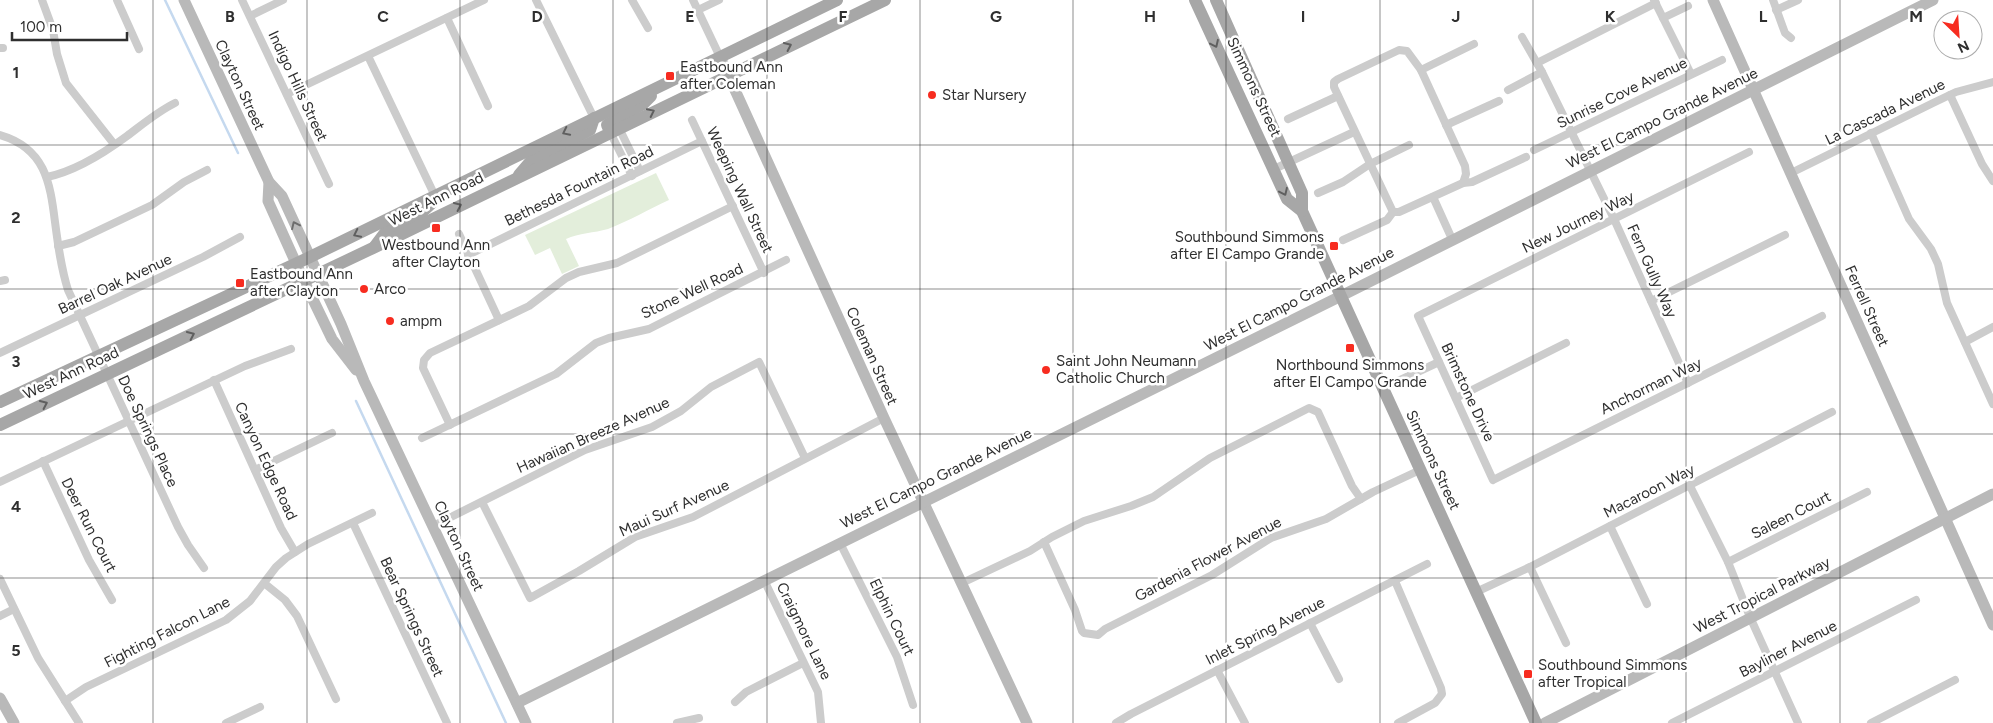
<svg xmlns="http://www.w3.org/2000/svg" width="1993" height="723" font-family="Figtree,sans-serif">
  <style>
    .park { fill: #e3eedb }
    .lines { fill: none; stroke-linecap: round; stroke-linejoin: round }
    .stream { stroke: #c5d9ef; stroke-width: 2.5 }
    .street { stroke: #ccc; stroke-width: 8 }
    .secondary { stroke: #b9b9b9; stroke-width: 11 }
    .primary { stroke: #a7a7a7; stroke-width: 12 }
    .oneway { stroke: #5f5f5f }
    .oneway2 { stroke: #6d6d6d }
    .grid { fill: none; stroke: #2f2f2f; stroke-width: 1; stroke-opacity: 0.55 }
    .poi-dot { fill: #f72c20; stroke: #fff; stroke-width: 2 }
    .labels { text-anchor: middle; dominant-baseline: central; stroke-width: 5; stroke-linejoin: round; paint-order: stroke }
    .poi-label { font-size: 15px; fill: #2f2f2f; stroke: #fff; text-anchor: start }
    .street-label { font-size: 15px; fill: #2f2f2f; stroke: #fff }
    .grid-label { font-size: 16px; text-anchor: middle; font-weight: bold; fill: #2f2f2f; stroke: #fff; stroke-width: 5; stroke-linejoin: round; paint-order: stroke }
  </style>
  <rect width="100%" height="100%" fill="#fff"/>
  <path class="park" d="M656,173L669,200C649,209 629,221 608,229C594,233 579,233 566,239L579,266L562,274L550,248L535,255L525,235Z"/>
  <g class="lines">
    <g class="stream">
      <polyline points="165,0 238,153"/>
      <polyline points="356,401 506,723"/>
    </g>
    <g class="street">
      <polyline points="42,0 53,30 57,54 66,83 114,144"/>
      <polyline points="117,0 139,49"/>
      <polyline points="242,0 329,184"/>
      <polyline points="536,0 594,118"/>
      <polyline points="632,0 648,28"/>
      <polyline points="693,0 720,57"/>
      <polyline points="1654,0 1691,74"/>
      <polyline points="1773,0 1785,33 1791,38"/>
      <polyline points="698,10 719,0"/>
      <polyline points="1776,10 1798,0"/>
      <polyline points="250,16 283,0"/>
      <polyline points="447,18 488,106"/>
      <polyline points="1663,18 1688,6"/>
      <polyline points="1522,37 1542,72 1614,219 1688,383"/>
      <polyline points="0,48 3,48"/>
      <polyline points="368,56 435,196"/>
      <polyline points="1537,63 1656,3"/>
      <polyline points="1421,70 1474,44"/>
      <polyline points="1508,90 1542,72"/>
      <polyline points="287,94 484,0"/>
      <polyline points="1950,95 1982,164 1993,181"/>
      <polyline points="1288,119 1338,96"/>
      <polyline points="692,120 764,273"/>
      <polyline points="1446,125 1499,101"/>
      <polyline points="619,128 640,171"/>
      <polyline points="610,132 632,176"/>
      <polyline points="1871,133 1909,219 1931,249 1938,264 1947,303 1993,404"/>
      <path d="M0,135C45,148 50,182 55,222C58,245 61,268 68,290L178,527L188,545L204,568"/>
      <polyline points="1534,150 1722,60"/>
      <polyline points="1749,152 1418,316 1493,480 1822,316"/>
      <polyline points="1274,169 1354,132"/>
      <polyline points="1791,173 1933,103 1956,92 1993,82"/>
      <path d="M47,177C76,171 104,153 127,136C143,124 157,112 175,103"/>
      <polyline points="1318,193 1343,182 1370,164 1409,145"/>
      <polyline points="1433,197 1452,239"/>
      <polyline points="1393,212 1334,87 1334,82 1338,79 1399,50 1407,51 1421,70 1465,166 1466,174 1463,183"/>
      <polyline points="1393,212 1399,212 1463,183 1472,182 1526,157"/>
      <polyline points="459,234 499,320"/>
      <polyline points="1343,240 1387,220 1393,212"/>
      <polyline points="58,246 74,242 152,205 184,182 207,170"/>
      <polyline points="468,255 702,141"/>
      <polyline points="0,281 5,280"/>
      <polyline points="1651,301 1785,235"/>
      <polyline points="1965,342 1993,327"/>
      <polyline points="0,353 203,257 240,237"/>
      <polyline points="214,380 281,528 295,552"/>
      <polyline points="1383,388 1439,362"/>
      <polyline points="1456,398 1566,343"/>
      <polyline points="450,425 423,368 424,360 430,353 529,306 566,278 579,272 617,263 733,206"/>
      <polyline points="422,438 556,374 596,343 609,338 649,329 786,260"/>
      <polyline points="43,461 89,560 112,600"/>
      <polyline points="255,470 332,433"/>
      <polyline points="0,482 245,366 291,349"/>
      <polyline points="1690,486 1728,562 1750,617 1798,723"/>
      <polyline points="482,502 530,598 579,571 635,537 693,517 884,418"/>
      <polyline points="353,523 447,723"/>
      <polyline points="433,526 585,450 652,427 681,411 711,387 759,362 805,458"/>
      <polyline points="1610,526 1647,604"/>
      <polyline points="1044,542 1075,610 1082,631 1084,633 1098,635 1105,629 1212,575 1271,538 1326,519 1373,492 1420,470"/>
      <polyline points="840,543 897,657 913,705"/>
      <polyline points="1728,562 1867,492"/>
      <polyline points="1530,567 1566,643"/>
      <polyline points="0,579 38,658 79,723"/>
      <polyline points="764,580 818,692 821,723"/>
      <polyline points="1395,581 1441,688 1442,694 1435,703 1398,723"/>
      <polyline points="264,583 285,600 297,616 336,699"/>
      <polyline points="962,583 1030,551 1052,537 1084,521 1131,506 1153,497 1210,458 1309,408 1318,412 1352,486 1361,499"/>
      <polyline points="1476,592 1530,567 1832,412"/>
      <polyline points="0,616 14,609"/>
      <polyline points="1310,623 1339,679"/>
      <polyline points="1217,670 1245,723"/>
      <polyline points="65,701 86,687 226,620 250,601 276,567 286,558 308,544 372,513"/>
      <polyline points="735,702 746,692 803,663"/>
      <polyline points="226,723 260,707"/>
      <polyline points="677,723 699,718"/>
      <polyline points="1116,723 1131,714 1427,564"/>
      <polyline points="1672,723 1916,600"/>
      <polyline points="1871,723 1955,680"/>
    </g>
    <g class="secondary">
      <polyline points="184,0 269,182 282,196 341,324 364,381 526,723"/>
      <polyline points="1713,0 1993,625"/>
      <polyline points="720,57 884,418 1027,723"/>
      <polyline points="269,182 268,201 304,281 332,339 356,370"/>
      <polyline points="0,698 14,723"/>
      <polyline points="517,703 1341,296 1933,0"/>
      <polyline points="1545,723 1993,494"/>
    </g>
    <g class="primary">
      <polyline points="1195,0 1287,199 1302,211 1536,723"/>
      <polyline points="1216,0 1302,193 1302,211"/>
      <polyline points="610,132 607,125 643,104 651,96"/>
      <polyline points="519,175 531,161 590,130 594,118"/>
      <polyline points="375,246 387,230 422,212 435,200"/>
      <polyline points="0,402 310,257 837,0"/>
      <polyline points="0,425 373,248 885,0"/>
    </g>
  </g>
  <defs><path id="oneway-chevron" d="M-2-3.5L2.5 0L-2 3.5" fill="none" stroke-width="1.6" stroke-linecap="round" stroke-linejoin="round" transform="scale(1.25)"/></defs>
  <g class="oneway">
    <use href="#oneway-chevron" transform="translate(1215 44) rotate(65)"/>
    <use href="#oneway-chevron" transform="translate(788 46) rotate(-25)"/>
    <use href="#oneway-chevron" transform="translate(651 112) rotate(-26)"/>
    <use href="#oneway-chevron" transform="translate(566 132) rotate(154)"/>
    <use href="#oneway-chevron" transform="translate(1284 192) rotate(65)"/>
    <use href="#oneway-chevron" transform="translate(458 206) rotate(-25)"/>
    <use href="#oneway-chevron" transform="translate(357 234) rotate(154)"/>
    <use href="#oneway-chevron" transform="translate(191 335) rotate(-25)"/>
    <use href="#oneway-chevron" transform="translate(44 404) rotate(-25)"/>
  </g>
  <use class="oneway2" href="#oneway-chevron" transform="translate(295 225) rotate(-115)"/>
  <path class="grid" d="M153,0V723M307,0V723M460,0V723M613,0V723M767,0V723M920,0V723M1073,0V723M1226,0V723M1380,0V723M1533,0V723M1686,0V723M1840,0V723M0,145H1993M0,289H1993M0,434H1993M0,578H1993"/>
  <g class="poi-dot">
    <rect x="665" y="71" width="10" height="10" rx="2.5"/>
    <circle cx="932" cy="95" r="5"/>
    <rect x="431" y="223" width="10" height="10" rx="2.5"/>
    <rect x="1329" y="241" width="10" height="10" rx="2.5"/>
    <rect x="235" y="278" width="10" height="10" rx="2.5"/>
    <circle cx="364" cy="289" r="5"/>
    <circle cx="390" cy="321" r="5"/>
    <rect x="1345" y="343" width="10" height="10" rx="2.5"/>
    <circle cx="1046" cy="370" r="5"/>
    <rect x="1523" y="669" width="10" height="10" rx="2.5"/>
  </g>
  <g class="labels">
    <g class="poi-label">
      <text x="680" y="67">Eastbound Ann<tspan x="680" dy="17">after Coleman</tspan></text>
      <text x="942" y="95">Star Nursery</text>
      <text x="1324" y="237" text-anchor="end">Southbound Simmons<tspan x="1324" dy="17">after El Campo Grande</tspan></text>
      <text x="436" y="245" text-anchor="middle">Westbound Ann<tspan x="436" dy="17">after Clayton</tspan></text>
      <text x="250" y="274">Eastbound Ann<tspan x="250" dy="17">after Clayton</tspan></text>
      <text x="374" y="289">Arco</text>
      <text x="400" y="321">ampm</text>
      <text x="1056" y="361">Saint John Neumann<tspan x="1056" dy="17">Catholic Church</tspan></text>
      <text x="1350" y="365" text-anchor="middle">Northbound Simmons<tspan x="1350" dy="17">after El Campo Grande</tspan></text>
      <text x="1538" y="665">Southbound Simmons<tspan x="1538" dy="17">after Tropical</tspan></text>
    </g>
    <g class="street-label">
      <text transform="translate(240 85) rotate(65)">Clayton Street</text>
      <text transform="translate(298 86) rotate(65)">Indigo Hills Street</text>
      <text transform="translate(1254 87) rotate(65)">Simmons Street</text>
      <text transform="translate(1622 93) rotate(-26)">Sunrise Cove Avenue</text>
      <text transform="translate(1885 112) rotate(-26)">La Cascada Avenue</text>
      <text transform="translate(1662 118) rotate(-26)">West El Campo Grande Avenue</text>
      <text transform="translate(579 186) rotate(-26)">Bethesda Fountain Road</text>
      <text transform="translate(740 190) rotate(65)">Weeping Wall Street</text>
      <text transform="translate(436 199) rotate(-26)">West Ann Road</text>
      <text transform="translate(1578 222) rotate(-26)">New Journey Way</text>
      <text transform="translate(1652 271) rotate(66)">Fern Gully Way</text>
      <text transform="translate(115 284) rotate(-25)">Barrel Oak Avenue</text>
      <text transform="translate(692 291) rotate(-25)">Stone Well Road</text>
      <text transform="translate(1299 299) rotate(-27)">West El Campo Grande Avenue</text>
      <text transform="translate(1867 306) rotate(66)">Ferrell Street</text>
      <text transform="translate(872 356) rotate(66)">Coleman Street</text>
      <text transform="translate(71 373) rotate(-25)">West Ann Road</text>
      <text transform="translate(1651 386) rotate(-26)">Anchorman Way</text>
      <text transform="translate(1468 392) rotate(65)">Brimstone Drive</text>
      <text transform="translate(148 431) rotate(65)">Doe Springs Place</text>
      <text transform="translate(593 435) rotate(-24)">Hawaiian Breeze Avenue</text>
      <text transform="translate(1433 460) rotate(65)">Simmons Street</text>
      <text transform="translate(266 461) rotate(65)">Canyon Edge Road</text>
      <text transform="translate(936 478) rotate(-26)">West El Campo Grande Avenue</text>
      <text transform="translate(1649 491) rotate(-27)">Macaroon Way</text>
      <text transform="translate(674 508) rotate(-24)">Maui Surf Avenue</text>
      <text transform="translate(1791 515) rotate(-27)">Saleen Court</text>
      <text transform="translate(89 525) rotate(63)">Deer Run Court</text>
      <text transform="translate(459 546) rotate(65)">Clayton Street</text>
      <text transform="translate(1208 559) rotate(-28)">Gardenia Flower Avenue</text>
      <text transform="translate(1762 595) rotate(-27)">West Tropical Parkway</text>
      <text transform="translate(412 617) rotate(65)">Bear Springs Street</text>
      <text transform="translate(892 617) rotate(64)">Elphin Court</text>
      <text transform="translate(804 631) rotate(64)">Craigmore Lane</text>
      <text transform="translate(1265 631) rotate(-27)">Inlet Spring Avenue</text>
      <text transform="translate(167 632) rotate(-27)">Fighting Falcon Lane</text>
      <text transform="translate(1788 649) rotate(-27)">Bayliner Avenue</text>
    </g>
  </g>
  <g class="grid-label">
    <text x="230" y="22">B</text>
    <text x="383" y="22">C</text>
    <text x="537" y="22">D</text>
    <text x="690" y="22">E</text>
    <text x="843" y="22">F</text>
    <text x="996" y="22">G</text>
    <text x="1150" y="22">H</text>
    <text x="1303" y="22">I</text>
    <text x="1456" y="22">J</text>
    <text x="1610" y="22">K</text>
    <text x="1763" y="22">L</text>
    <text x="1916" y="22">M</text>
    <text x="16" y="78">1</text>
    <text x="16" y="223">2</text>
    <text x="16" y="367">3</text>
    <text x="16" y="512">4</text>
    <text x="16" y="656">5</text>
  </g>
  <g transform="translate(1958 35) rotate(155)"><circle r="24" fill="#ffffff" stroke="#acacac"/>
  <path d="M0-4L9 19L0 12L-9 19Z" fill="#f72c20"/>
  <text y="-8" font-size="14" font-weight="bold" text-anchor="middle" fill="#2f2f2f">N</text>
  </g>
  <path d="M12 32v8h115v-8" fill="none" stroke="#2f2f2f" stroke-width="2.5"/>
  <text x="20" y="32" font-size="15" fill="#2f2f2f" stroke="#ffffff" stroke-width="4" paint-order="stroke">100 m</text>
</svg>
